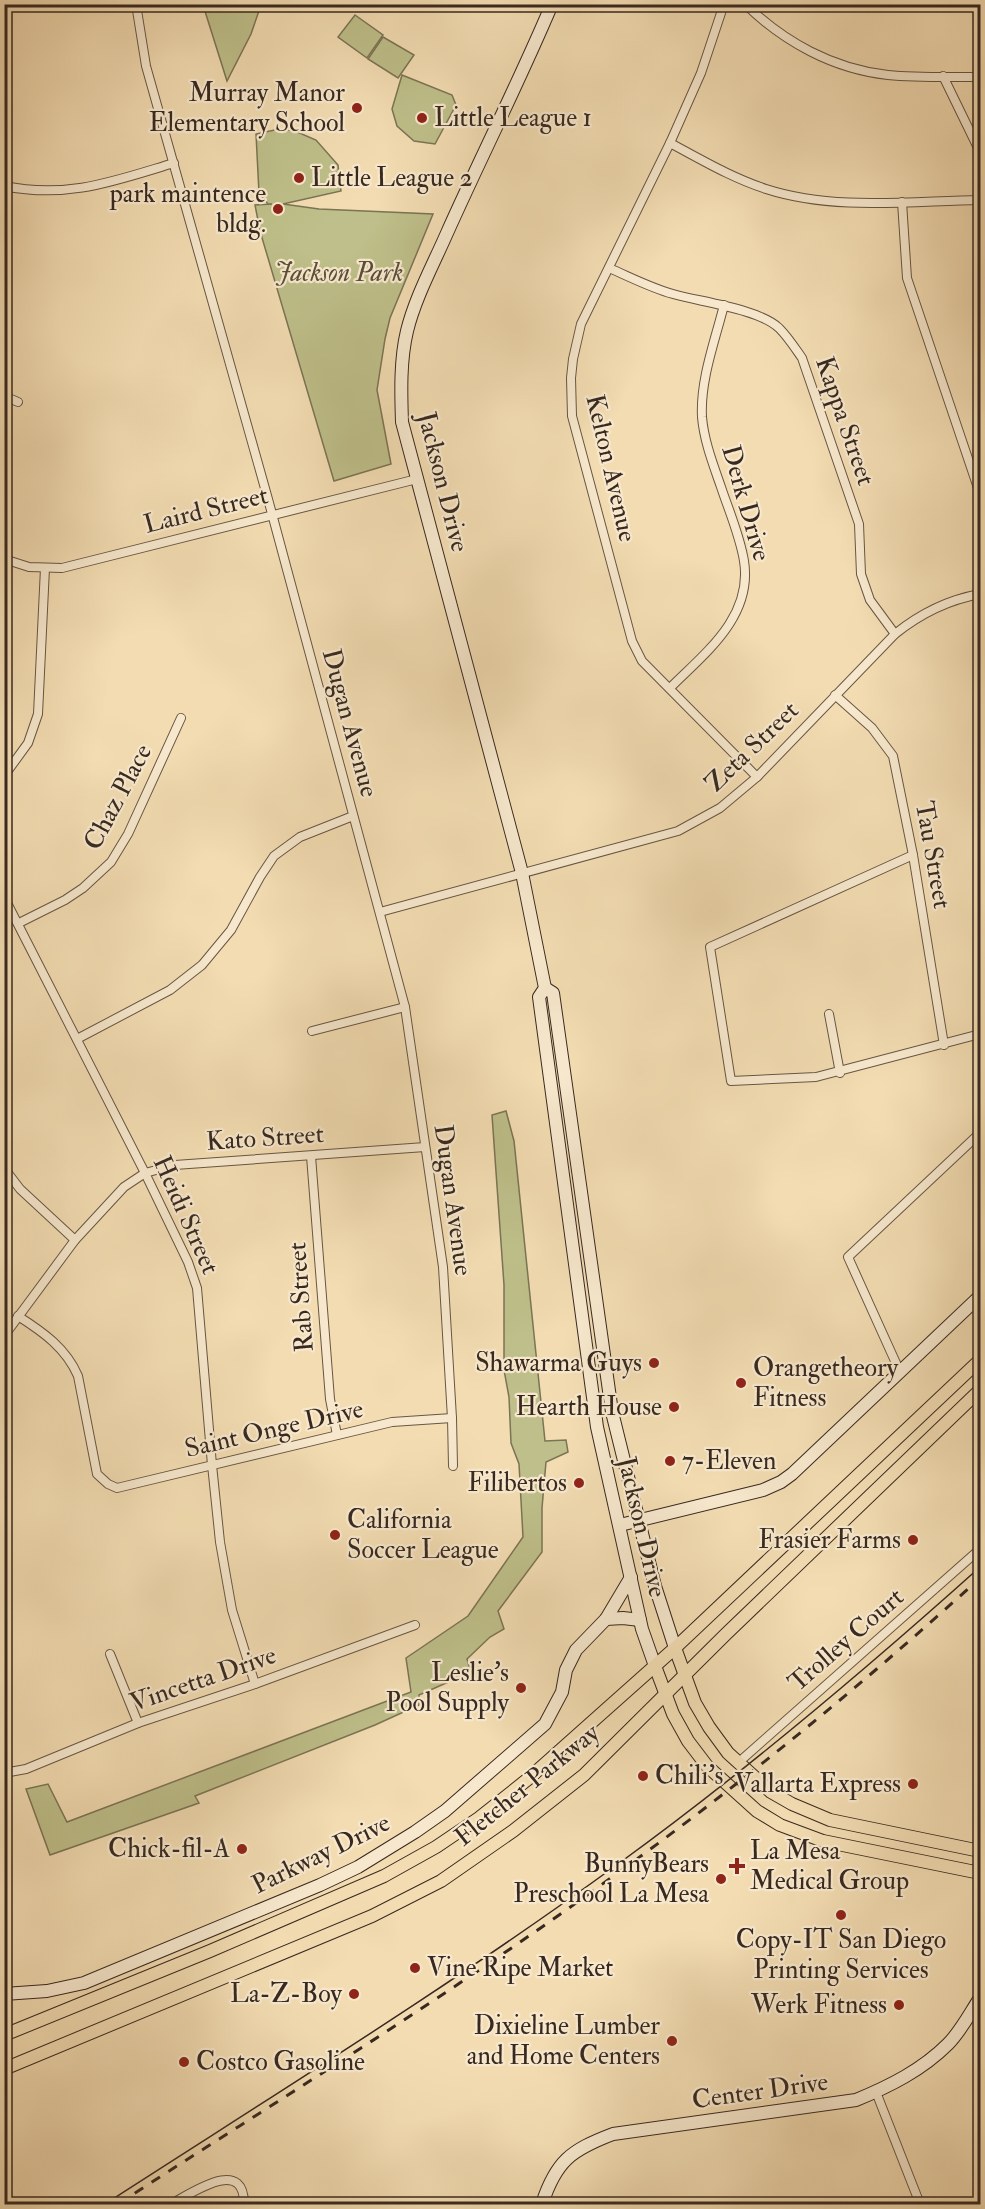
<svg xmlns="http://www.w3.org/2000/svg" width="985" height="2209" font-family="'IM FELL Double Pica',serif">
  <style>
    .green { fill: #bebf8a; stroke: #7b7455; stroke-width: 1.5 }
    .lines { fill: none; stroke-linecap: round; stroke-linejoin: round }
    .street-casing { stroke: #675644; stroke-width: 10 }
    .secondary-casing { stroke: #382920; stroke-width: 14 }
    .primary-casing { stroke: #382920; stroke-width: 14 }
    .street { stroke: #f7e8cd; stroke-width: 8 }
    .secondary { stroke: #f7e8cd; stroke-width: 12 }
    .primary { stroke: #f3dcb2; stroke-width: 12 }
    .tram { stroke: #382920; stroke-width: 1.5 }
    .rail { stroke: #382920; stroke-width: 3; stroke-dasharray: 10 10; stroke-linecap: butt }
    .poi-dot { fill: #8f2418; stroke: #f7e8cd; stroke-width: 2 }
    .labels { text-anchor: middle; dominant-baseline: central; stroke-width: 4.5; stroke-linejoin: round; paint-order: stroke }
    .poi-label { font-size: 26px; fill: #382920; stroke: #f7e8cd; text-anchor: end }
    .park-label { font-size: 26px; font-style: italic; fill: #5a4e3a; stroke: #f7e8cd }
    .street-label { font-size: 26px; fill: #382920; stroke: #f7e8cd }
  </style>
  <rect width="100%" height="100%" fill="#f3dcb2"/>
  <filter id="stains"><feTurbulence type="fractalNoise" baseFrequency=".00333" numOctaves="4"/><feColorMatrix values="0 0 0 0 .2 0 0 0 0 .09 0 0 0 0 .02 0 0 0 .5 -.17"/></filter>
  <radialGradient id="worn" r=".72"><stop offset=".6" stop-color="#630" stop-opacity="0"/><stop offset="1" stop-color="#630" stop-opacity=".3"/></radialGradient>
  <g class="green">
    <polygon points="203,5 261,5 251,34 227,81"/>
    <polygon points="355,15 383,35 367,58 338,37"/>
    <polygon points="383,37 414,55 398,78 368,59"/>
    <polygon points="402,75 452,95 456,105 435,144 414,141 397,126 392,109"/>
    <polygon points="279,129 295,131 316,140 338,165 341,191 283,204 319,209 433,214 390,318 385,339 377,390 391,464 334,481 260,231 255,205 272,204 268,204 259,193 256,134"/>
    <polygon points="506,1111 514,1141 545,1441 566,1440 568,1452 546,1462 542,1508 542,1552 498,1611 504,1629 490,1637 467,1659 471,1672 419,1695 419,1705 375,1725 195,1796 199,1803 50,1855 26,1789 48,1784 67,1822 411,1692 406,1658 468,1616 523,1537 519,1464 511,1443 509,1397 504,1370 504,1285 492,1115"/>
  </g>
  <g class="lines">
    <defs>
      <g id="street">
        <polyline points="136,4 146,66 268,499 405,1007 443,1267 452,1418 453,1466"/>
        <polyline points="724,4 701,73 670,143 581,324 573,359 571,378 572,416 632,641 642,661 757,777"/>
        <path d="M745,4C784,42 833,69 888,75C918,78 950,77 980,77"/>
        <polyline points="943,76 980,152"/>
        <path d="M670,143C702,160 732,178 766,189C834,211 910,201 980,200"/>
        <path d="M4,186C68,199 114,181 174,163"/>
        <polyline points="902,202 907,278 980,494"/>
        <path d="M609,268C630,277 651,288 673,294C701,302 759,309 779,328C788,337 795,348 802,358L859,524L861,574L870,600L895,634"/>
        <polyline points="4,396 18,402"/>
        <polyline points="4,559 29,567 62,568 417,479"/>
        <path d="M670,688C705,653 753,617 744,561C740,536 729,511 721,487C713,464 704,441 702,417C700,380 715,341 724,305"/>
        <polyline points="835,695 872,728 893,756 913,855 944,1045"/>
        <polyline points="4,776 28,743 38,714 45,568"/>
        <polyline points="913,855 710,947 731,1081 816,1077 980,1034"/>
        <polyline points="4,897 145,1173 188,1262 197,1288 212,1465 220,1542 232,1610 255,1684"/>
        <path d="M380,912L678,831L720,808L757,777L895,634C921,613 947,600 980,594"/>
        <polyline points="19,923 65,900 83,888 111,862 128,834 181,718"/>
        <polyline points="829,1014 840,1073"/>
        <polyline points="312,1031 405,1007"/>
        <polyline points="77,1039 170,990 202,965 231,930 260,877 274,856 300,837 353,816"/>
        <polyline points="311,1156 330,1399 337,1435"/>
        <polyline points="4,1168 20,1189 75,1240"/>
        <path d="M18,1316C43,1332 66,1348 78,1376L97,1474L108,1484L117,1488L392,1422L452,1418"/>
        <polyline points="4,1336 75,1240 124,1187 145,1173 175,1165 425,1147"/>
        <polyline points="900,1372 848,1257 980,1133"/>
        <polyline points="110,1654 138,1723"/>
        <polyline points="739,1762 980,1549"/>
        <polyline points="4,1773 26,1769 138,1723 255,1684 415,1625"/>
        <polyline points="876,2092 920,2204"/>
        <path d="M171,2204C192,2193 244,2156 244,2204"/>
      </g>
      <g id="secondary">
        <path d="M552,4C519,82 481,157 447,233C433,265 415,298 407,331C400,360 401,393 402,422L522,873L545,988L539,997L597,1427L642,1629L655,1666"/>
        <polyline points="545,988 553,993 612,1412 655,1586 675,1648"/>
        <polyline points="620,1525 763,1490 781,1482 792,1474 980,1296"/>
        <polyline points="606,1619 623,1618 640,1620"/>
        <polyline points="4,1994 47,1991 84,1983 320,1885 358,1867 415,1832 445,1811 545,1724 562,1692 566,1670 576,1650 606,1619 631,1577"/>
        <path d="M542,2204C556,2161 571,2150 613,2134L856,2100C890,2086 922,2070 948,2044C961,2031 970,2013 980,1998"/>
      </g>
      <g id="primary">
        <polyline points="675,1648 695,1703 709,1727 728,1753 771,1792 792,1804 830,1820 980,1851"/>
        <polyline points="655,1666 673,1714 688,1741 707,1766 757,1811 780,1825 823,1841 980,1873"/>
        <polyline points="4,2035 210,1951 384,1876 436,1847 479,1818 528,1779 675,1648 980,1360"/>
        <polyline points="4,2069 372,1916 441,1881 513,1831 584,1775 726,1634 980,1390"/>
      </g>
    </defs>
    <use href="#street" class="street-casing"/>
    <use href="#secondary" class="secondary-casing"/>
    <use href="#primary" class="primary-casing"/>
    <use href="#street" class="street"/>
    <use href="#secondary" class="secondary"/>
    <use href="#primary" class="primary"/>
    <path class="tram" d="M105,2204C277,2093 452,1985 618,1864C745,1772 864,1671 980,1567"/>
    <path class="rail" d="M118,2204C280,2099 445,1998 601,1885C734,1790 860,1687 980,1578"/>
  </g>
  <g class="poi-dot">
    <circle cx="357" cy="108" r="6"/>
    <circle cx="422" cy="118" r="6"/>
    <circle cx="299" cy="178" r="6"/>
    <circle cx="278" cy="209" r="6"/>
    <circle cx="654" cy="1363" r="6"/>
    <circle cx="741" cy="1383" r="6"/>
    <circle cx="674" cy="1407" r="6"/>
    <circle cx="670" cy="1461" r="6"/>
    <circle cx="579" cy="1483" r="6"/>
    <circle cx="335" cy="1535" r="6"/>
    <circle cx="913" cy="1540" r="6"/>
    <circle cx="521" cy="1688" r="6"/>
    <circle cx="643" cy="1776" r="6"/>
    <circle cx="913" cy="1784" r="6"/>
    <circle cx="242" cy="1849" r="6"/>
    <path d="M734 1857h6v6h6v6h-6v6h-6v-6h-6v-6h6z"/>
    <circle cx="721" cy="1879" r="6"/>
    <circle cx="841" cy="1915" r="6"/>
    <circle cx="415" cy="1968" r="6"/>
    <circle cx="354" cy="1994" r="6"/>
    <circle cx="899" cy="2005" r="6"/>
    <circle cx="672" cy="2041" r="6"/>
    <circle cx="184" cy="2062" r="6"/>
  </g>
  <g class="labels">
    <g class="poi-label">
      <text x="345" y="93">Murray Manor<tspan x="345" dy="30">Elementary School</tspan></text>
      <text x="434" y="118" text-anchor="start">Little League 1</text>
      <text x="311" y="178" text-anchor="start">Little League 2</text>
      <text x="266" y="194">park maintence<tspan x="266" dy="30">bldg.</tspan></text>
      <text x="642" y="1363">Shawarma Guys</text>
      <text x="753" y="1368" text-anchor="start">Orangetheory<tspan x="753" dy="30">Fitness</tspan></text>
      <text x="662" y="1407">Hearth House</text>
      <text x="682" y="1461" text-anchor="start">7-Eleven</text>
      <text x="567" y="1483">Filibertos</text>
      <text x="347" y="1520" text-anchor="start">California<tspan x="347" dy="30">Soccer League</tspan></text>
      <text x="901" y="1540">Frasier Farms</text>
      <text x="509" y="1673">Leslie's<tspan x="509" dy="30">Pool Supply</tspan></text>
      <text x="655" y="1776" text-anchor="start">Chili's</text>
      <text x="901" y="1784">Vallarta Express</text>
      <text x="230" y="1849">Chick-fil-A</text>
      <text x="750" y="1851" text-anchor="start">La Mesa<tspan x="750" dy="30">Medical Group</tspan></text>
      <text x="709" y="1864">BunnyBears<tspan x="709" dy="30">Preschool La Mesa</tspan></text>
      <text x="841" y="1940" text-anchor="middle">Copy-IT San Diego<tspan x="841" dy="30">Printing Services</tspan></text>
      <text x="427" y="1968" text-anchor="start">Vine Ripe Market</text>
      <text x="342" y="1994">La-Z-Boy</text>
      <text x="887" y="2005">Werk Fitness</text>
      <text x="660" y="2026">Dixieline Lumber<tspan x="660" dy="30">and Home Centers</tspan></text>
      <text x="196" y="2062" text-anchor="start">Costco Gasoline</text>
    </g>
    <g class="park-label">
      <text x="339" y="273">Jackson Park</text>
    </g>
    <g class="street-label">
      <text transform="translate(845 421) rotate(71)">Kappa Street</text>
      <text transform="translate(611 468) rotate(77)">Kelton Avenue</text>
      <text transform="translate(443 482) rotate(76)">Jackson Drive</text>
      <text transform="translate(746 503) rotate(74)">Derk Drive</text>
      <text transform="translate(206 510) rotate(-14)">Laird Street</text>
      <text transform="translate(350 723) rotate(75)">Dugan Avenue</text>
      <text transform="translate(752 747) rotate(-44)">Zeta Street</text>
      <text transform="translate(118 797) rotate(-62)">Chaz Place</text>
      <text transform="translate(933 855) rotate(80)">Tau Street</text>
      <text transform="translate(265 1138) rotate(-4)">Kato Street</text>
      <text transform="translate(453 1200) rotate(82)">Dugan Avenue</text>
      <text transform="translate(186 1215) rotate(66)">Heidi Street</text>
      <text transform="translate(301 1297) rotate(-94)">Rab Street</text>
      <text transform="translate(274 1429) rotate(-13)">Saint Onge Drive</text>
      <text transform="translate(642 1527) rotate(77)">Jackson Drive</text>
      <text transform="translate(846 1640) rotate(-41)">Trolley Court</text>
      <text transform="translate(203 1679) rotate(-19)">Vincetta Drive</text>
      <text transform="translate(527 1785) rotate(-39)">Fletcher Parkway</text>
      <text transform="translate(321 1854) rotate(-26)">Parkway Drive</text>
      <text transform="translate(760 2091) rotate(-8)">Center Drive</text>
    </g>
  </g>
  <rect width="985" height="2209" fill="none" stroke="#f3dcb2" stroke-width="24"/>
  <rect x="6" y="6" width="973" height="2197" fill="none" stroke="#382920" stroke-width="3"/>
  <rect x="12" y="12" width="961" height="2185" fill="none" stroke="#382920" stroke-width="1.5"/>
  <rect width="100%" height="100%" filter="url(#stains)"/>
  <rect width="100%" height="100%" fill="url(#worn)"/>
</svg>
